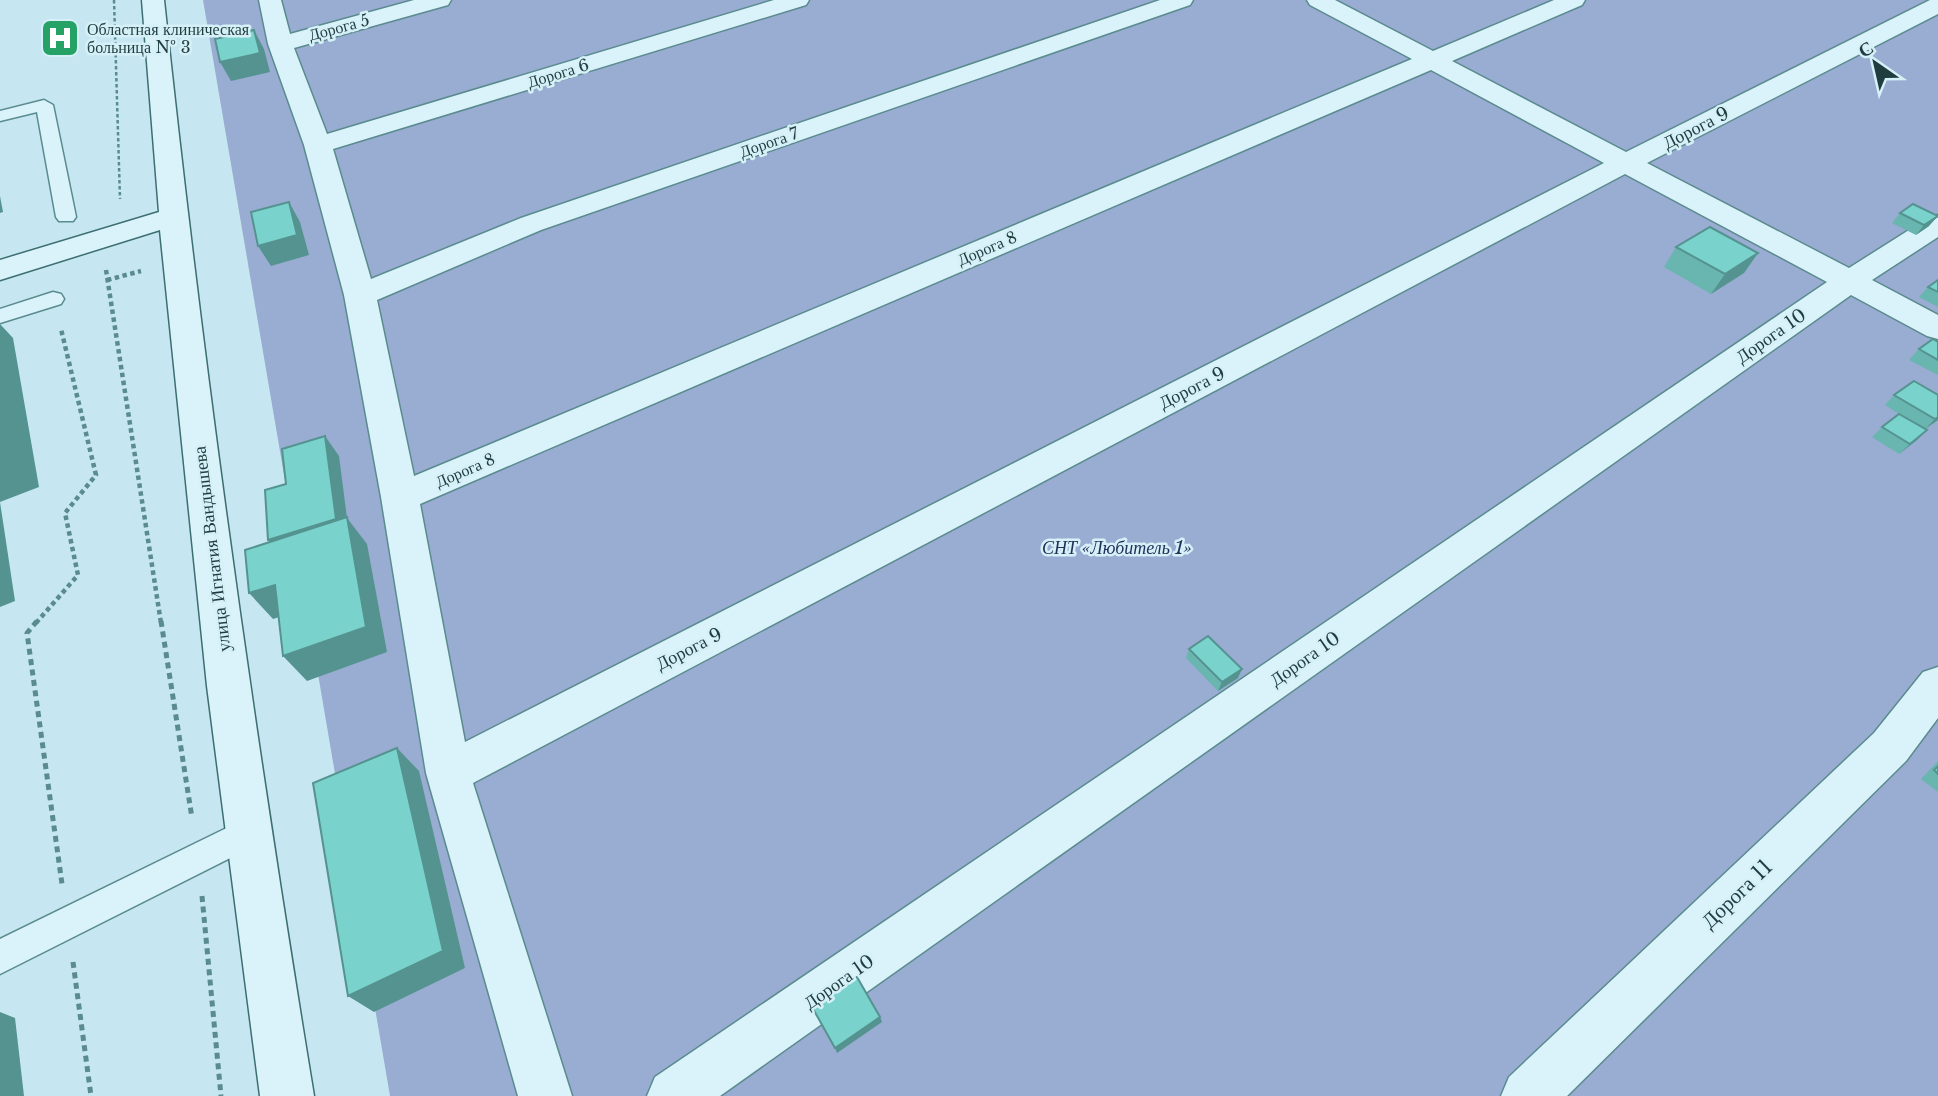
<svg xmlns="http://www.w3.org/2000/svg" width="1938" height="1096" font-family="'Libre Baskerville',serif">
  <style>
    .green { fill: #99acd1 }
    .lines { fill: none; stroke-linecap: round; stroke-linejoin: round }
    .lane-casing { stroke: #5a8b8e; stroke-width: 3 }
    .street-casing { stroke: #5a8b8e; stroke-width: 3 }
    .secondary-casing { stroke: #3d6e70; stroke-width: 3 }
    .path-far2 { stroke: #5a8b8e; stroke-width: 2.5; stroke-dasharray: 3.5 2.5; stroke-linecap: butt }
    .path-far1 { stroke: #5a8b8e; stroke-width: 4.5; stroke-dasharray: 4.5 3.5; stroke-linecap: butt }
    .path { stroke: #5a8b8e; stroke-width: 5; stroke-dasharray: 6 4.5; stroke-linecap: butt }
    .lane { fill: #daf3fb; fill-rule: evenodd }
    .street { fill: #daf3fb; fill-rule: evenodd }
    .secondary { fill: #daf3fb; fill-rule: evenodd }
    .wall { fill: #69b5b0 }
    .shaded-wall { fill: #559390 }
    .building { fill: #7ad2cd; stroke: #559390; stroke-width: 2 }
    .labels { text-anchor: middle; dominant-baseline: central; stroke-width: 5; stroke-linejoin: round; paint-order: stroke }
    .far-street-label { font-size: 16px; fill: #1f3d3e; stroke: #d6f0f8 }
    .far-poi-label { font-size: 16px; fill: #1f3d3e; stroke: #d6f0f8; text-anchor: start }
    .street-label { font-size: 18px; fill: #1f3d3e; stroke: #d6f0f8 }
    .park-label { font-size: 18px; font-style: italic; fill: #24305b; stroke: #d6f0f8 }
    .near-street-label { font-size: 21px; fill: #1f3d3e; stroke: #d6f0f8 }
  </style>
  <rect width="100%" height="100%" fill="#c6e7f1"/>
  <polygon class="green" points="203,0 1938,0 1938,1096 390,1096"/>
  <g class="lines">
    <defs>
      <g id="lane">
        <polygon points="44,100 53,105 76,217 73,221 59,221 56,217 37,112 0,121 0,111"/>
        <polygon points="53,292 61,294 64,299 61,304 0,323 0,309"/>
        <polygon points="247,818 258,822 263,833 258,844 0,974 0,939"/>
      </g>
      <g id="street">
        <path d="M259,0H281L290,34L414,0H451L448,5L294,48L327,134L774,0H809L806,5L333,149L371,279L521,218L1160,0H1193L1190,5L541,230L377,300L414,476L1412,59L1310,5L1307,0H1335L1433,51L1554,0H1585L1582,5L1452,61L1626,152L1930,0H1938V14L1647,163L1849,268L1928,218L1938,215V237L1872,280L1938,315V339L1927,336L1851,295L720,1096H647L655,1077L1827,282L1625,174L473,783L572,1096H518L426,773L381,497L344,295L304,145L268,44ZM1431,70L1604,163L465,742L420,504Z"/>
        <polygon points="1938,667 1938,718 1906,761 1567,1096 1501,1096 1509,1077 1874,733 1923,672"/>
      </g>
      <path id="secondary" d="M142,0H164C203,367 254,732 314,1096H260L207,686L160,230L0,280V260L159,212Z"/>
    </defs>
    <use href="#lane" class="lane-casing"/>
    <use href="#street" class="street-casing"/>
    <use href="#secondary" class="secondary-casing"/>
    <polyline class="path-far2" points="114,0 120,199"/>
    <g class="path-far1">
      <polyline points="106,270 161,623"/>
      <polyline points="107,280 141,271"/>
      <polyline points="36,623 78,575 65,513 96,475 61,329"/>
    </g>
    <g class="path">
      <polyline points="37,621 27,633 62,884"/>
      <polyline points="161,621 192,818"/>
      <polyline points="202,896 221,1096"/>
      <polyline points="73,962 91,1096"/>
    </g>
    <use href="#lane" class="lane"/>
    <use href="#street" class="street"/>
    <use href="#secondary" class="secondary"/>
  </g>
  <g class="wall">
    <polygon points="1900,213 1929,226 1916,235 1892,223"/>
    <polygon points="1676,247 1758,253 1744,273 1711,294 1664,267"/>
    <polygon points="1938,280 1938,307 1919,297 1928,287"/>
    <polygon points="1938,342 1938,375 1909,360 1919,349"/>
    <polygon points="1894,395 1938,395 1938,420 1925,429 1917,440 1899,454 1872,437 1882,427 1899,414 1885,405"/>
    <polygon points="1189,649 1238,678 1218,691 1186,658"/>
    <polygon points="1938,761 1938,792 1921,779"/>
  </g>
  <g class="shaded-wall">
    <polygon points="254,30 264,49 270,72 231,81 220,62"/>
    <polygon points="0,196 3,212 0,213"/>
    <polygon points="289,202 300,222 309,255 271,266 258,246"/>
    <polygon points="1938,216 1929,226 1916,235 1924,225"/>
    <polygon points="1758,253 1744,273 1711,294 1725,274"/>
    <polygon points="0,324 13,338 39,487 0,502 15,601 0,607"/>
    <polygon points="1938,417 1938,420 1925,429 1935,419"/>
    <polygon points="1927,430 1917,440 1899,454 1910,444"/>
    <polygon points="325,436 339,456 347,518 367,544 387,652 307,681 283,656 284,559 268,540"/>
    <polygon points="275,585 298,611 273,619 249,593"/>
    <polygon points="1242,669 1238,678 1218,691 1222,682"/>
    <polygon points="397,748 419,771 465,968 374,1012 348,996"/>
    <polygon points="0,1012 15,1018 24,1096 0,1096"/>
    <polygon points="880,1017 882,1022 837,1053 835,1048"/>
  </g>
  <g class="building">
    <polygon points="254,30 260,53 220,62 215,39"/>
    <polygon points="289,202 297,235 258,246 251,212"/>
    <polygon points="1913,204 1938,216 1924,225 1900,213"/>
    <polygon points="1710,227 1758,253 1725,274 1676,247"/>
    <polygon points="1938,280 1938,292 1928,287"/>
    <polygon points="1933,339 1938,342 1938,360 1919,349"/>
    <polygon points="1914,381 1938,395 1938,417 1935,419 1894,395"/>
    <polygon points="1899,414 1927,430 1910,444 1882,427"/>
    <polygon points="325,436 336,519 268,540 265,490 286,484 282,449"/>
    <polygon points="347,517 366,627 283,656 275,585 249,593 245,550"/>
    <polygon points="1208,636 1242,669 1222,682 1189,649"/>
    <polygon points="397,748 443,951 348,996 313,783"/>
    <polygon points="1938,766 1938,774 1934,770"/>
    <polygon points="857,977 880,1017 835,1048 812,1007"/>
  </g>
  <defs>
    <symbol id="hospital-square" viewBox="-11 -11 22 22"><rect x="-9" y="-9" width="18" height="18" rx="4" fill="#26a267" stroke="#d6f0f8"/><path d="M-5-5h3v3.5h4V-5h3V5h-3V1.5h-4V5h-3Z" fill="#fff"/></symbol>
  </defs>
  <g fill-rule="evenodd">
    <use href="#hospital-square" x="38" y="16" width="44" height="44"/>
  </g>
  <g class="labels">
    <g class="far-street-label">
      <text transform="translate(339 27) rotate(-15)">Дорога 5</text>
      <text transform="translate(558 73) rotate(-17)">Дорога 6</text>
      <text transform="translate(769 142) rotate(-19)">Дорога 7</text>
      <text transform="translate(987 248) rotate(-23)">Дорога 8</text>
      <text transform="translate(465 470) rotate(-23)">Дорога 8</text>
    </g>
    <g class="far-poi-label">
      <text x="87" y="29">Областная клиническая<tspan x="87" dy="18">больница № 3</tspan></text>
    </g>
    <g class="street-label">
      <text transform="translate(1696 128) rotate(-27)">Дорога 9</text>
      <text transform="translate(1771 336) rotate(-35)">Дорога 10</text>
      <text transform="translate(1192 388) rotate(-27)">Дорога 9</text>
      <text transform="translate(212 549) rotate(-97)">улица Игнатия Вандышева</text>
      <text transform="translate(689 649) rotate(-27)">Дорога 9</text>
      <text transform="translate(1305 659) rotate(-35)">Дорога 10</text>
      <text transform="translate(839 982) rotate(-35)">Дорога 10</text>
    </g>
    <g class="park-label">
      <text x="1117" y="548">СНТ «Любитель 1»</text>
    </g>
    <g class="near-street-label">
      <text transform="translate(1737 894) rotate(-44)">Дорога 11</text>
    </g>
  </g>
  <g transform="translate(1875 63) rotate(326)" stroke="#d6f0f8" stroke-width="5" paint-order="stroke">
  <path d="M0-5L12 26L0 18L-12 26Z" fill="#1f3d3e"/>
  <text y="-10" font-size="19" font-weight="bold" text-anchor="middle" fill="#1f3d3e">С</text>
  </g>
</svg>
